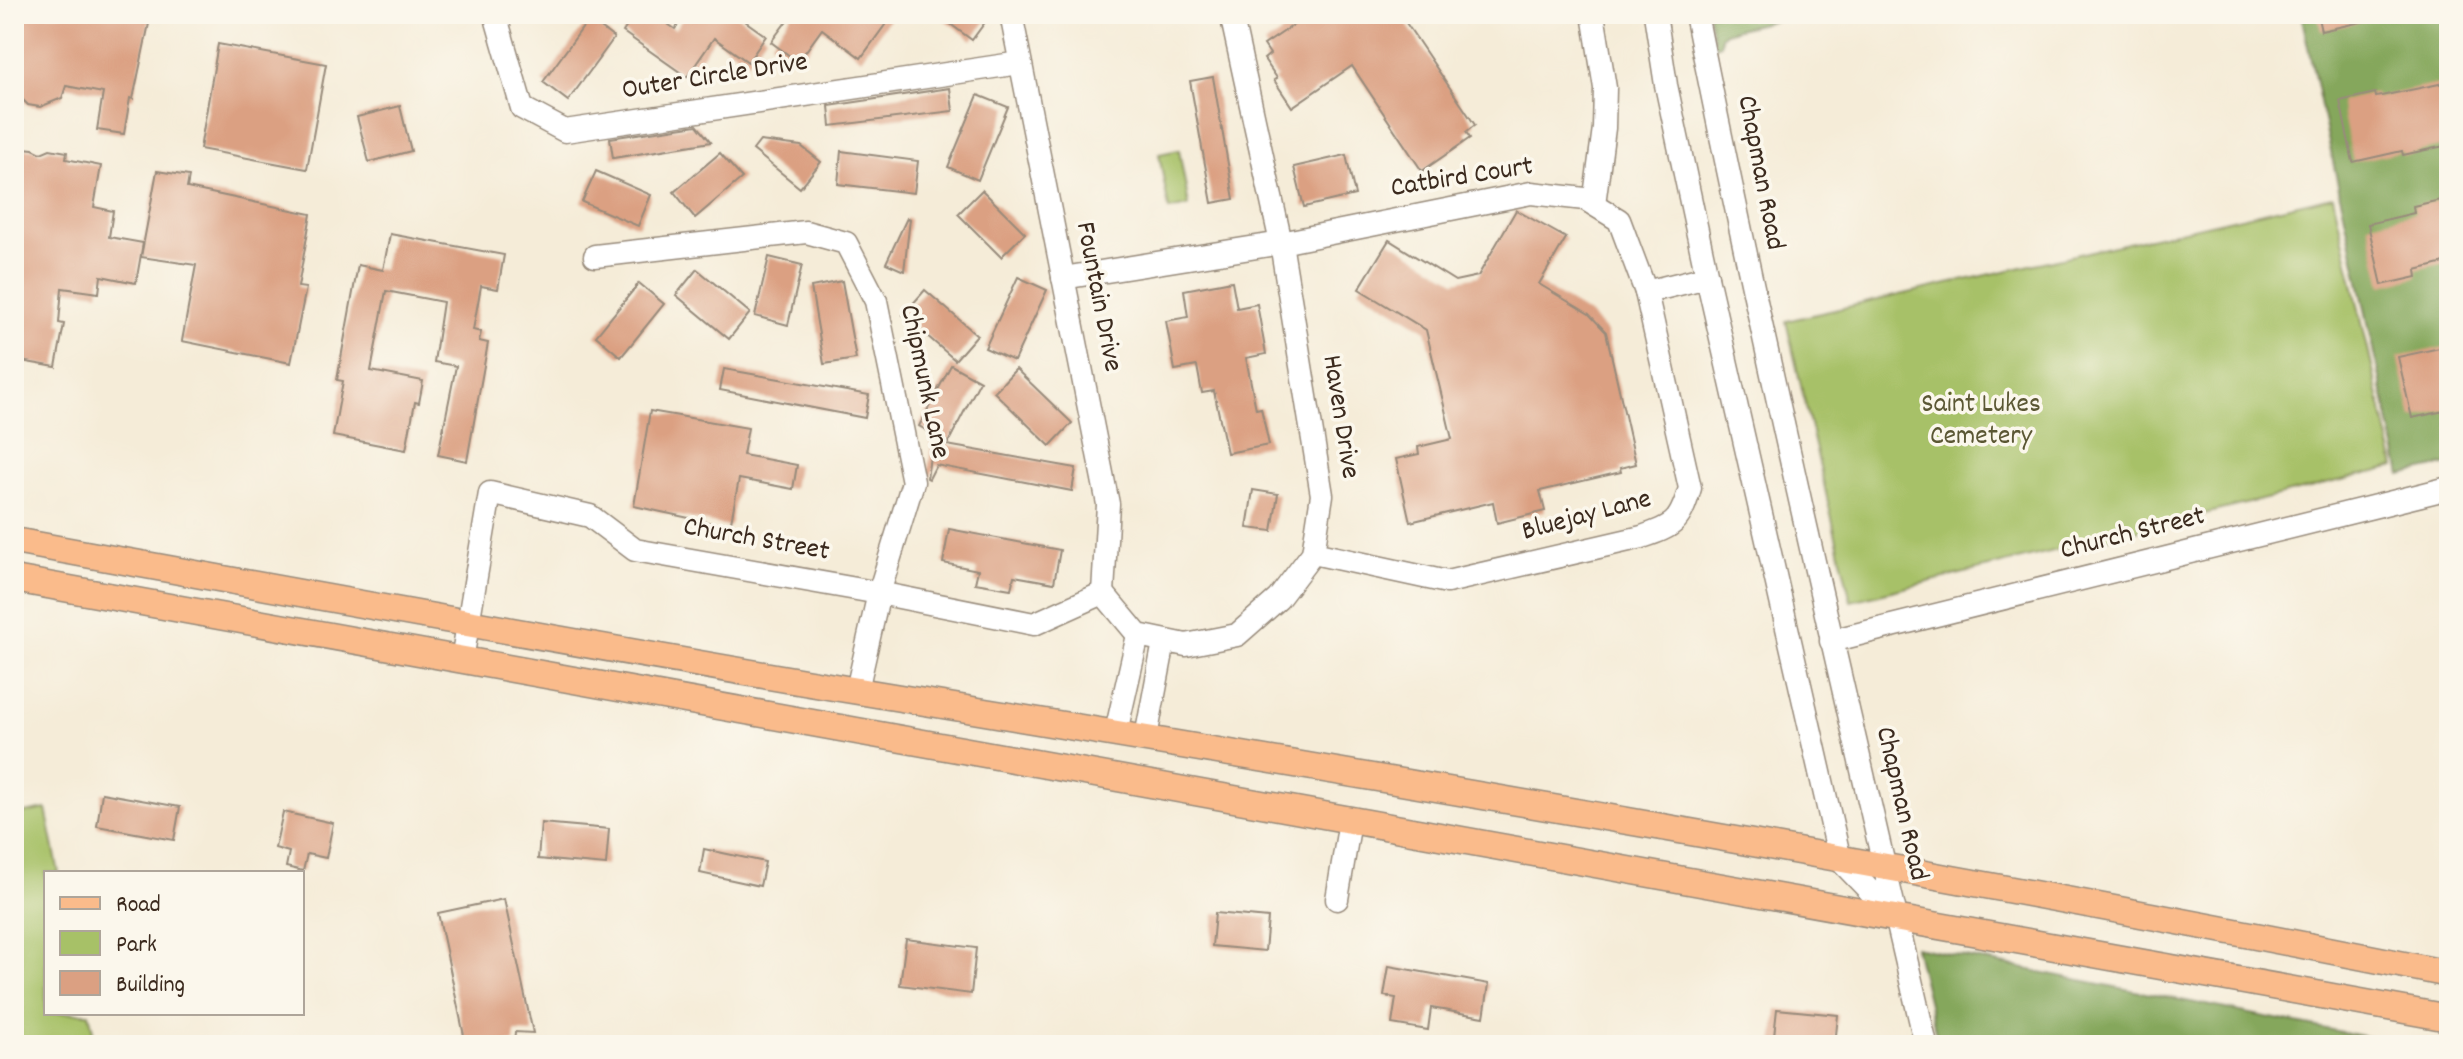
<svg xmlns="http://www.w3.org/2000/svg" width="2463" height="1059" font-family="Dekko,sans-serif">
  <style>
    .green { fill: #a7c167; stroke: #717642; stroke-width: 2 }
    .forest { fill: #85a75c; stroke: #60683d; stroke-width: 2 }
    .building { fill: #dba082 }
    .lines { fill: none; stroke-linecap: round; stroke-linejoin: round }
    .minor-casing { stroke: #988b7b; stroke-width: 25 }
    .major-casing { stroke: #988b7b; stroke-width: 29 }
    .minor { stroke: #fff; stroke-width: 22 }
    .major { stroke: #fabb8b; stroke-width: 26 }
    .labels { text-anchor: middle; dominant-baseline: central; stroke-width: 7; stroke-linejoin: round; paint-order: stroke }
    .street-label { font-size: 28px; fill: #3b2a1e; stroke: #fbf7ec }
    .park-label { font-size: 28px; fill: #5b5734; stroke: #fbf7ec }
  </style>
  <rect width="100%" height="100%" fill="#fbf7ec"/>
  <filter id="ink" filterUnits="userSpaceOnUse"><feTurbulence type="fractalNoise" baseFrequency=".0125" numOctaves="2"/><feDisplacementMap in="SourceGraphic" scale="16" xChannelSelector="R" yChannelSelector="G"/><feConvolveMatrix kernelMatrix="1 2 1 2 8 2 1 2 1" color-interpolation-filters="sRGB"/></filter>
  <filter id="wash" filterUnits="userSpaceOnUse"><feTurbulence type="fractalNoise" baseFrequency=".006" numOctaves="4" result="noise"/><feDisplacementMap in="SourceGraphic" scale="32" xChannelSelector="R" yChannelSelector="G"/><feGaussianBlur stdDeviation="1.8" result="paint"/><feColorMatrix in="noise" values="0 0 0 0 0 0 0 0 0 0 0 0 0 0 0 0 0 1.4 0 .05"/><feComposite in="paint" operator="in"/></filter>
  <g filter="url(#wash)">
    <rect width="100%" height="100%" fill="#f5ecd8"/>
    <g class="green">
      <polygon points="1179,150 1189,206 1169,210 1159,154"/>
      <polygon points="2333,196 2395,467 1851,601 1786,321"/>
      <polygon points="46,809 59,873 46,873 46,1013 89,1013 96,1045 14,1045 14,815"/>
    </g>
    <g class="forest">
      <polygon points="1708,14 1801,14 1725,32 1721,36 1721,44 1715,46"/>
      <polygon points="2301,14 2449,14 2449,464 2401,475"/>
      <polygon points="1915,947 2407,1045 1939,1045"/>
    </g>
    <g id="blocks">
      <g class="building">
        <polygon points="14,14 151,14 133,99 130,98 124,134 97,130 103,93 66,86 62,98 40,107 28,105 19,96 14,88"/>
        <polygon points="635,14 653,14 675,29 686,14 735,14 766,36 748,62 714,38 687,77 623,32"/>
        <polygon points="792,14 893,14 861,58 822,29 798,62 771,42"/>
        <polygon points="937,14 991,14 972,40"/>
        <polygon points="1310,14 1400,14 1475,125 1466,132 1470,138 1422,171 1352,66 1292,107 1274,80 1277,78 1264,59 1270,54 1264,45"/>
        <polygon points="2317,14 2366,14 2366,21 2321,31"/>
        <polygon points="589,19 614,38 568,101 543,82"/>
        <polygon points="218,44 326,64 307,169 200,149"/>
        <polygon points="1213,77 1234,199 1212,203 1190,81"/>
        <polygon points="2449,82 2449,145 2403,155 2402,151 2353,162 2340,101 2375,93 2376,97"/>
        <polygon points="950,88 953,111 831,126 829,106"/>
        <polygon points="978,95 1008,107 978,180 948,167"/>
        <polygon points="400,106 411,151 369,162 357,117"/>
        <polygon points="697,125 711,142 613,158 610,138"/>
        <polygon points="760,141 801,146 821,162 800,188 753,150"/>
        <polygon points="14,147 33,149 41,153 50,149 67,152 66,159 101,166 94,207 113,211 109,237 143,243 136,283 101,276 99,293 62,288 59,323 64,324 56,367 15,360 19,340 14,339"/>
        <polygon points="841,151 918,161 914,193 838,184"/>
        <polygon points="720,153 742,178 695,218 674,192"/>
        <polygon points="1346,155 1355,195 1304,207 1294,167"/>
        <polygon points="157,171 189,176 187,188 311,214 298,287 306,288 291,363 182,341 196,265 141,257"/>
        <polygon points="596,171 651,195 638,226 582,202"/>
        <polygon points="982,190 1025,233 1001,257 958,214"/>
        <polygon points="2449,198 2449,262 2416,270 2417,277 2382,285 2368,224 2414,213 2413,206"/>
        <polygon points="1516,210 1566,238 1539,284 1589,314 1606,332 1636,464 1620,468 1621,472 1540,491 1545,511 1497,523 1493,502 1410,522 1396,459 1419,454 1418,447 1452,439 1426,330 1359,289 1389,240 1455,281 1478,276"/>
        <polygon points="907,218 910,219 904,271 886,263"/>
        <polygon points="390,234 504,255 498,289 481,286 473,330 481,332 479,341 488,343 467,461 438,455 456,366 434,362 443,302 386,291 371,371 423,381 419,403 415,402 406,450 333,436 343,381 337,380 358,265 383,270"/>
        <polygon points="769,257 802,265 788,325 755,316"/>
        <polygon points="697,269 750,313 729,339 676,295"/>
        <polygon points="1018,277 1047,290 1014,361 985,348"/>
        <polygon points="842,281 856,359 824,364 811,287"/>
        <polygon points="1232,281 1237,308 1257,304 1266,354 1246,358 1256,409 1261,408 1269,445 1227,453 1214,391 1202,393 1197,366 1175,370 1166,321 1188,317 1184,290"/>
        <polygon points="639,283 664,304 621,357 596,336"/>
        <polygon points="925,290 977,335 955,360 903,315"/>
        <polygon points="2449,346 2449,410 2412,418 2398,357"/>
        <polygon points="951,365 980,381 947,445 1076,468 1072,491 936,465 929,479 927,478 933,434 919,426"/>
        <polygon points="724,369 869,395 865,418 720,390"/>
        <polygon points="1016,369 1072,423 1050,446 994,392"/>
        <polygon points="650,411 748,428 743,455 797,465 793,489 739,479 730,527 634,506"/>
        <polygon points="1253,490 1278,494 1272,531 1247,528"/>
        <polygon points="949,529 1060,550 1054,583 1014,576 1011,589 975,583 978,570 943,563"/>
        <polygon points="102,793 180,807 174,840 97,826"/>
        <polygon points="283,812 333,823 326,858 307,854 303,871 286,867 289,852 275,848"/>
        <polygon points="541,823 609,829 606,865 538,859"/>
        <polygon points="704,849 765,862 760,886 700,873"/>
        <polygon points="504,899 533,1033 515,1032 514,1042 499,1045 466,1045 438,913"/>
        <polygon points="1215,913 1268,918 1265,951 1212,946"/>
        <polygon points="906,939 976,948 971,994 900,985"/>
        <polygon points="1389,966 1489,984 1484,1017 1431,1008 1428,1030 1392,1024 1396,998 1384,996"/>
        <polygon points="1777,1009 1838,1015 1835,1045 1773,1045"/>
      </g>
    </g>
  </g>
  <g filter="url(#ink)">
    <use href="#blocks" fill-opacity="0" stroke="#988b7b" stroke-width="2"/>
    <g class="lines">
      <defs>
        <g id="minor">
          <polyline points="495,14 522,108 565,131 1020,63"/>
          <polyline points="1011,14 1108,504 1103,593"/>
          <polyline points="1593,14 1605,88 1604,128 1594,204"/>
          <polyline points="1655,14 1666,85 1707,277 1840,860 1895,917"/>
          <path d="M1696,14C1765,359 1846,702 1926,1045"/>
          <polyline points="595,256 806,232 846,243 876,301 913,482 879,593 857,690"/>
          <polyline points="1063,278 1281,243 1531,193 1585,199 1619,220 1646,292"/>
          <path d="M1313,553L1447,582L1642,537C1675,526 1680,522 1690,488L1646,292L1707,277"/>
          <polyline points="1831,641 2449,488"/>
          <polyline points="462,660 490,493 590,516 635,550 879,593 1034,624 1103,593 1138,635 1186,645 1237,635 1278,599 1313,553 1322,495 1281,243 1231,14"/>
          <polyline points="1116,732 1138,635"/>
          <polyline points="1146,737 1164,642"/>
          <polyline points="1337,899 1350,821"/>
        </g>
        <g id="major">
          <path d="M14,541C295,592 576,644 858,691C1390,779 1921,868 2449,974"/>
          <polyline points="14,579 2449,1018"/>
        </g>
      </defs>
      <use href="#minor" class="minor-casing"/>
      <use href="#major" class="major-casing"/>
      <use href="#minor" class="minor"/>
      <use href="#major" class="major"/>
    </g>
  </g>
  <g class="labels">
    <g class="street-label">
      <text transform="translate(715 78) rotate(-9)">Outer Circle Drive</text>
      <text transform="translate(1759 173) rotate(79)">Chapman Road</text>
      <text transform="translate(1462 179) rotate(-9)">Catbird Court</text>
      <text transform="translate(1097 297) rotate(79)">Fountain Drive</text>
      <text transform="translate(923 382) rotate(78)">Chipmunk Lane</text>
      <text transform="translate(1339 417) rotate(81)">Haven Drive</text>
      <text transform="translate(1587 517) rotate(-15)">Bluejay Lane</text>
      <text transform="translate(2133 535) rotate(-14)">Church Street</text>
      <text transform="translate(756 541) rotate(10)">Church Street</text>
      <text transform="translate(1900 804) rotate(77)">Chapman Road</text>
    </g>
    <g class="park-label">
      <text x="1981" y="406">Saint Lukes<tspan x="1981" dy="32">Cemetery</tspan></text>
    </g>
  </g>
  <rect width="2463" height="1059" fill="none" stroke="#fbf7ec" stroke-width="48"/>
  <rect x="44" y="871" width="260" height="144" fill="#fbf7ec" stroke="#aea59a" stroke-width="2"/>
  <rect x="60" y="897" width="40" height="12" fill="#fabb8b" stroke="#aea59a" stroke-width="2"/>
  <text x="116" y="911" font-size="24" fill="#3b2a1e">Road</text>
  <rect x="60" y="931" width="40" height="24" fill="#a7c167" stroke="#aea59a" stroke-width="2"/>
  <text x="116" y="951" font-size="24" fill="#3b2a1e">Park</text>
  <rect x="60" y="971" width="40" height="24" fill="#dba082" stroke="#aea59a" stroke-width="2"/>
  <text x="116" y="991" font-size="24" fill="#3b2a1e">Building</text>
</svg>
